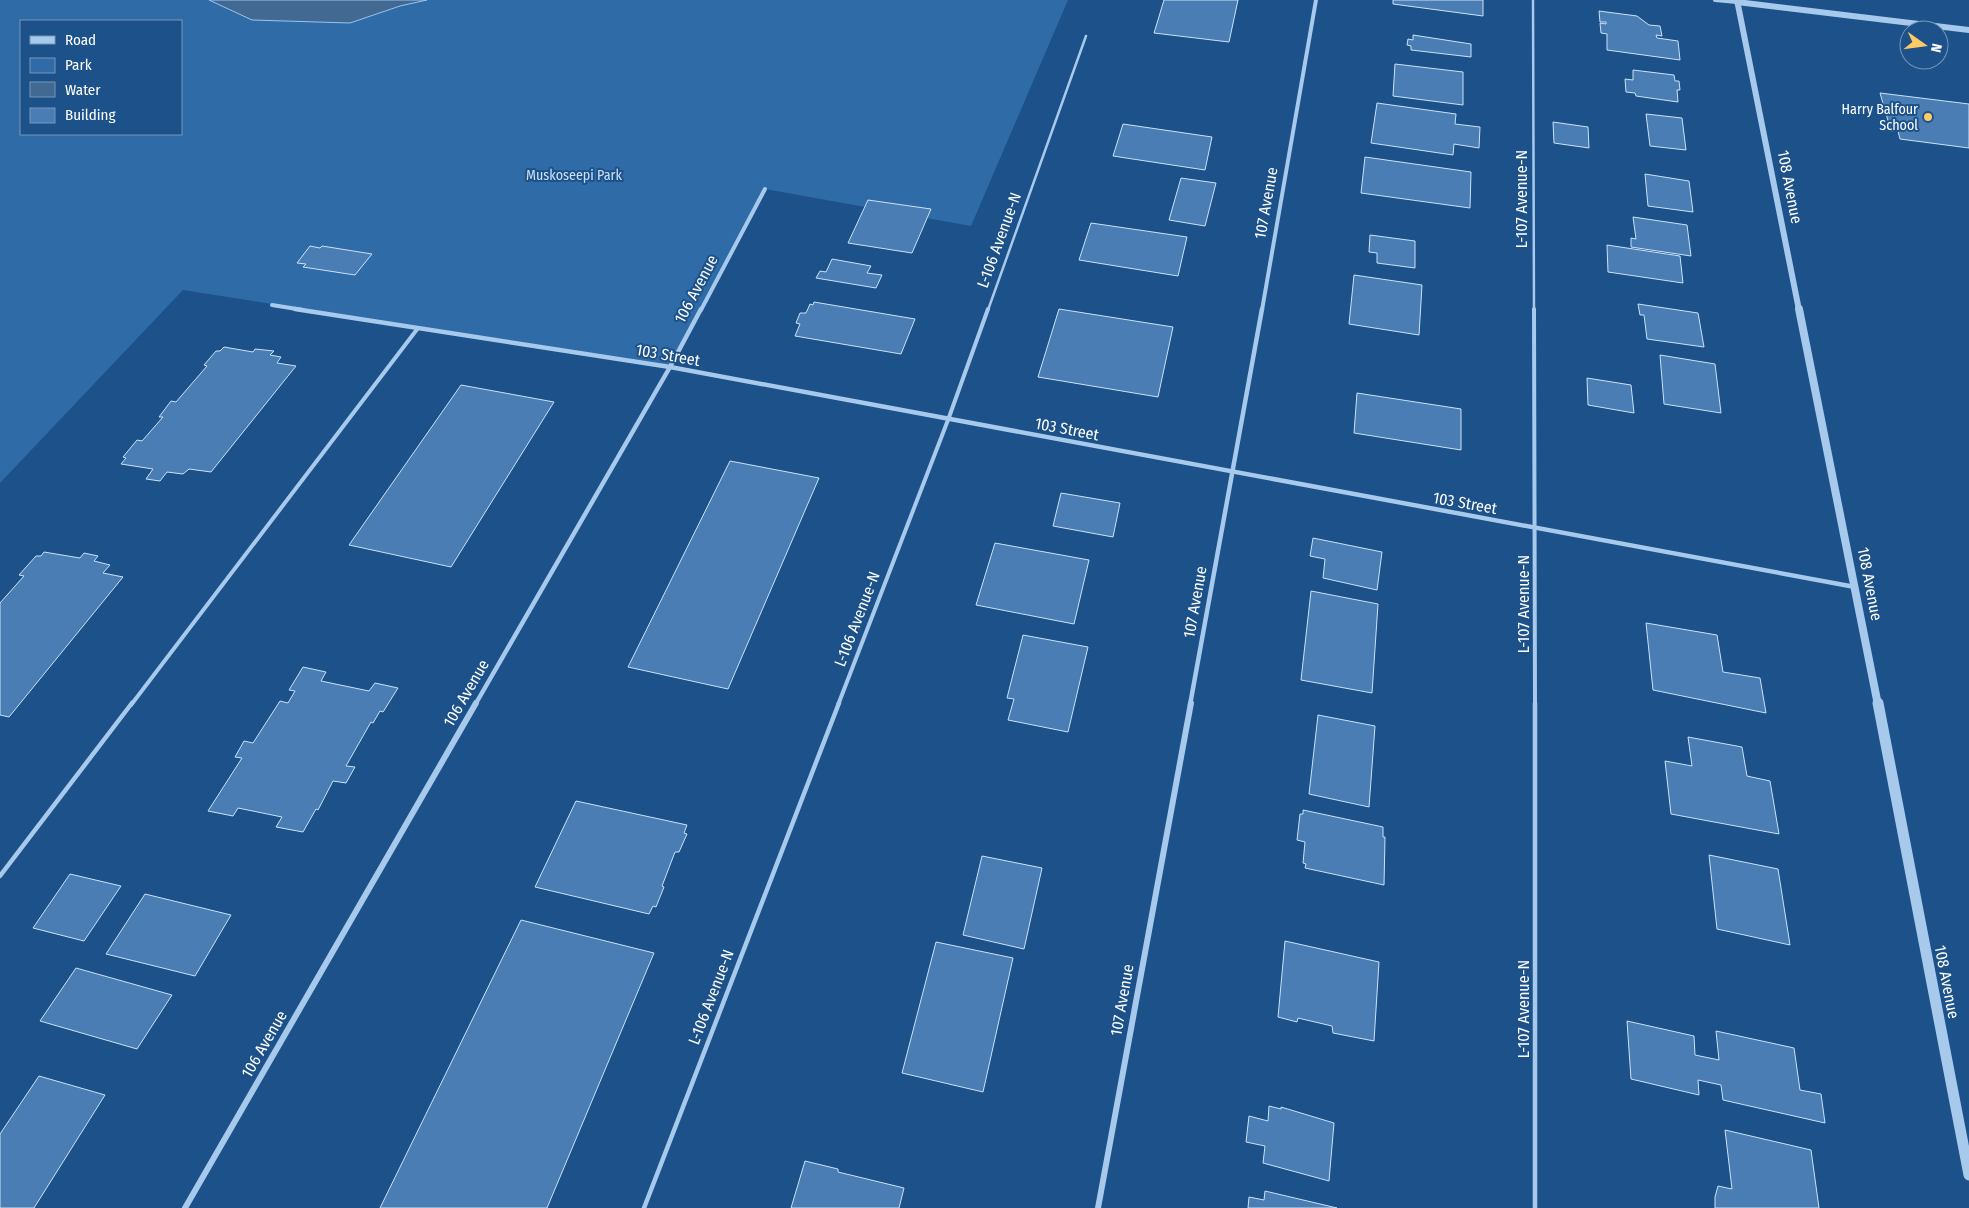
<svg xmlns="http://www.w3.org/2000/svg" width="1969" height="1208" font-family="'Fira Sans Condensed',sans-serif">
  <style>
    .green { fill: #2f6ba7; fill-rule: evenodd }
    .water { fill: #426992; stroke: #99c4ee }
    .building { fill: #497db4; stroke: #cbe2f9 }
    .lines { fill: none; stroke-linecap: round; stroke-linejoin: round }
    .service-far2 { stroke: #a6c9ec; stroke-width: 2.5 }
    .service-far1 { stroke: #a6c9ec; stroke-width: 4 }
    .service { stroke: #a6c9ec; stroke-width: 4.5 }
    .minor-far2 { stroke: #a6c9ec; stroke-width: 4 }
    .minor-far1 { stroke: #a6c9ec; stroke-width: 4.5 }
    .minor { stroke: #a6c9ec; stroke-width: 6 }
    .tertiary-far2 { stroke: #a6c9ec; stroke-width: 6 }
    .tertiary-far1 { stroke: #a6c9ec; stroke-width: 8 }
    .tertiary { stroke: #a6c9ec; stroke-width: 11 }
    .poi-dot { fill: #fdca63; stroke: #1c518a; stroke-width: 2 }
    .labels { text-anchor: middle; dominant-baseline: central; stroke-width: 4; stroke-linejoin: round; paint-order: stroke }
    .far-poi-label { font-size: 14px; fill: #fff; stroke: #1c518a; text-anchor: end }
    .far-park-label { font-size: 14px; fill: #cbe2f9; stroke: #1c518a }
    .street-label { font-size: 16px; fill: #fff; stroke: #1c518a }
  </style>
  <rect width="100%" height="100%" fill="#1c518a"/>
  <path class="green" d="M0,0H1068L971,226L765,189L670,367L183,290L0,483ZM21,21H181V134H21Z"/>
  <polygon class="water" points="209,0 427,0 400,6 350,23 252,20"/>
  <g class="building">
    <polygon points="1164,0 1238,0 1229,42 1154,33"/>
    <polygon points="1393,0 1483,0 1483,16 1393,4"/>
    <polygon points="1599,11 1637,16 1649,25 1660,26 1662,36 1656,35 1657,38 1678,41 1680,60 1607,50 1607,34 1601,33 1600,23 1606,24 1606,22 1600,22"/>
    <polygon points="1413,35 1471,44 1471,57 1411,50 1411,46 1407,45 1408,39 1413,40"/>
    <polygon points="1395,64 1463,72 1463,105 1393,96"/>
    <polygon points="1633,70 1674,75 1675,81 1679,81 1680,90 1677,90 1678,102 1636,96 1635,93 1626,92 1625,79 1633,80"/>
    <polygon points="1880,93 1969,104 1969,148 1900,139 1898,131 1891,131"/>
    <polygon points="1377,103 1456,114 1455,124 1480,127 1479,148 1454,144 1453,155 1371,143"/>
    <polygon points="1646,114 1682,118 1686,150 1650,146"/>
    <polygon points="1553,122 1588,127 1589,148 1554,143"/>
    <polygon points="1123,124 1212,137 1205,170 1113,156"/>
    <polygon points="1365,157 1471,172 1470,208 1361,193"/>
    <polygon points="1645,174 1689,181 1693,212 1648,206"/>
    <polygon points="1181,178 1216,183 1205,226 1169,220"/>
    <polygon points="868,200 931,209 912,253 848,243"/>
    <polygon points="1633,217 1687,225 1691,256 1631,247 1631,238 1636,239"/>
    <polygon points="1091,223 1187,237 1178,276 1079,260"/>
    <polygon points="1370,235 1415,241 1415,268 1377,263 1377,253 1369,252"/>
    <polygon points="1607,245 1680,256 1683,283 1608,272"/>
    <polygon points="310,246 320,248 322,246 372,254 355,275 303,267 306,264 297,263"/>
    <polygon points="832,259 871,266 867,273 882,275 876,288 816,278 820,271 826,272"/>
    <polygon points="1354,275 1422,285 1419,335 1349,324"/>
    <polygon points="814,302 915,319 901,354 795,336 800,324 796,323 800,313 806,313 810,304 813,305"/>
    <polygon points="1638,304 1698,313 1704,347 1647,339 1644,315 1640,315"/>
    <polygon points="1059,309 1173,327 1158,397 1038,377"/>
    <polygon points="224,347 253,352 255,349 274,351 270,355 281,357 277,363 296,366 211,472 189,469 183,474 167,472 160,481 146,479 153,469 121,464 126,458 123,457 137,440 142,441 163,417 159,417 171,401 176,402 207,366 204,365 216,351 220,351"/>
    <polygon points="1660,355 1715,364 1721,413 1664,404"/>
    <polygon points="1587,378 1631,385 1634,413 1588,405"/>
    <polygon points="461,385 554,402 451,567 349,545"/>
    <polygon points="1357,393 1461,409 1461,450 1354,433"/>
    <polygon points="730,461 819,478 728,689 628,667"/>
    <polygon points="1061,493 1120,503 1113,537 1053,526"/>
    <polygon points="1313,538 1382,552 1377,590 1323,578 1325,559 1310,556"/>
    <polygon points="995,543 1089,560 1074,624 976,605"/>
    <polygon points="44,552 80,558 84,553 98,556 94,561 110,565 103,573 123,577 9,717 0,715 0,603 24,576 19,575 36,556 41,556"/>
    <polygon points="1311,591 1378,604 1372,693 1301,680"/>
    <polygon points="1646,623 1717,635 1723,672 1760,678 1766,713 1653,690"/>
    <polygon points="1023,635 1088,647 1068,732 1008,720 1014,699 1007,698"/>
    <polygon points="303,667 326,672 321,681 369,691 375,683 398,688 383,712 380,711 373,723 371,722 346,766 355,767 346,783 333,781 318,810 316,809 303,832 276,827 282,817 238,808 233,816 208,811 242,758 235,757 244,741 253,743 280,701 288,703 295,691 289,690"/>
    <polygon points="1318,715 1375,726 1369,807 1309,794"/>
    <polygon points="1688,737 1742,747 1747,776 1770,781 1779,834 1671,814 1665,761 1692,766"/>
    <polygon points="576,801 687,825 684,833 687,834 679,852 675,852 662,886 664,887 656,907 653,906 649,914 535,887"/>
    <polygon points="1303,810 1383,827 1383,837 1385,837 1384,885 1305,868 1306,864 1303,863 1305,842 1297,840 1300,814 1303,814"/>
    <polygon points="1709,855 1778,869 1790,945 1717,929"/>
    <polygon points="982,856 1042,868 1024,949 963,935"/>
    <polygon points="70,874 121,886 84,941 33,928"/>
    <polygon points="145,894 231,915 195,976 106,954"/>
    <polygon points="521,920 654,953 547,1208 380,1208"/>
    <polygon points="1285,941 1379,962 1374,1041 1333,1033 1332,1026 1298,1018 1297,1022 1278,1017"/>
    <polygon points="936,942 1013,958 983,1092 902,1073"/>
    <polygon points="76,968 172,995 137,1049 40,1021"/>
    <polygon points="1627,1021 1694,1036 1695,1055 1719,1060 1716,1031 1794,1048 1800,1090 1821,1094 1825,1123 1723,1100 1721,1085 1698,1080 1699,1095 1631,1079"/>
    <polygon points="39,1076 105,1095 34,1208 0,1208 0,1134"/>
    <polygon points="1269,1106 1281,1109 1281,1107 1334,1123 1329,1181 1263,1163 1265,1146 1246,1142 1249,1116 1268,1121"/>
    <polygon points="1725,1130 1811,1150 1819,1208 1715,1208 1715,1197 1718,1186 1732,1189"/>
    <polygon points="805,1161 838,1169 838,1172 904,1188 899,1208 791,1208"/>
    <polygon points="1265,1191 1337,1208 1248,1208 1249,1197 1264,1200"/>
  </g>
  <g class="lines">
    <g class="service-far2">
      <polyline points="1533,0 1534,310"/>
      <polyline points="988,310 1086,36"/>
    </g>
    <g class="service-far1">
      <polyline points="1534,309 1535,705"/>
      <polyline points="131,705 418,328"/>
      <polyline points="838,705 948,420 988,309"/>
    </g>
    <g class="service">
      <polyline points="1535,703 1535,1208"/>
      <polyline points="0,876 132,703"/>
      <polyline points="644,1208 839,703"/>
    </g>
    <g class="minor-far2">
      <polyline points="1715,0 1737,2"/>
      <polyline points="272,305 303,310"/>
      <polyline points="701,310 765,189"/>
      <polyline points="1262,310 1316,0"/>
    </g>
    <g class="minor-far1">
      <polyline points="295,309 670,367 1855,587"/>
      <polyline points="475,705 670,367 701,309"/>
      <polyline points="1190,705 1262,309"/>
    </g>
    <g class="minor">
      <polyline points="185,1208 476,703"/>
      <polyline points="1098,1208 1191,703"/>
    </g>
    <g class="tertiary-far2">
      <polyline points="1737,0 1799,310"/>
      <polyline points="1737,2 1969,30"/>
    </g>
    <polyline class="tertiary-far1" points="1799,309 1878,705"/>
    <polyline class="tertiary" points="1878,703 1969,1175"/>
  </g>
  <circle class="poi-dot" cx="1928" cy="117" r="5"/>
  <g class="labels">
    <g class="far-poi-label">
      <text x="1918" y="109">Harry Balfour<tspan x="1918" dy="16">School</tspan></text>
    </g>
    <g class="far-park-label">
      <text x="574" y="175">Muskoseepi Park</text>
    </g>
    <g class="street-label">
      <text transform="translate(1790 187) rotate(79)">108 Avenue</text>
      <text transform="translate(1521 199) rotate(-90)">L-107 Avenue-N</text>
      <text transform="translate(1266 203) rotate(-80)">107 Avenue</text>
      <text transform="translate(999 240) rotate(-70)">L-106 Avenue-N</text>
      <text transform="translate(696 289) rotate(-62)">106 Avenue</text>
      <text transform="translate(668 355) rotate(10)">103 Street</text>
      <text transform="translate(1067 429) rotate(11)">103 Street</text>
      <text transform="translate(1465 503) rotate(10)">103 Street</text>
      <text transform="translate(1870 584) rotate(79)">108 Avenue</text>
      <text transform="translate(1195 602) rotate(-80)">107 Avenue</text>
      <text transform="translate(1523 604) rotate(-90)">L-107 Avenue-N</text>
      <text transform="translate(857 619) rotate(-69)">L-106 Avenue-N</text>
      <text transform="translate(466 693) rotate(-60)">106 Avenue</text>
      <text transform="translate(1947 982) rotate(79)">108 Avenue</text>
      <text transform="translate(711 997) rotate(-69)">L-106 Avenue-N</text>
      <text transform="translate(1122 1000) rotate(-80)">107 Avenue</text>
      <text transform="translate(1523 1009) rotate(-90)">L-107 Avenue-N</text>
      <text transform="translate(264 1044) rotate(-60)">106 Avenue</text>
    </g>
  </g>
  <rect x="20" y="20" width="162" height="115" fill="#1c518a" stroke="#7797b9"/>
  <rect x="30" y="36" width="25" height="8" fill="#a6c9ec" stroke="#7797b9"/>
  <text x="65" y="45" font-size="15" fill="#ffffff">Road</text>
  <rect x="30" y="58" width="25" height="15" fill="#2f6ba7" stroke="#7797b9"/>
  <text x="65" y="70" font-size="15" fill="#ffffff">Park</text>
  <rect x="30" y="82" width="25" height="15" fill="#426992" stroke="#7797b9"/>
  <text x="65" y="95" font-size="15" fill="#ffffff">Water</text>
  <rect x="30" y="108" width="25" height="15" fill="#497db4" stroke="#7797b9"/>
  <text x="65" y="120" font-size="15" fill="#ffffff">Building</text>
  <g transform="translate(1924 45) rotate(104)"><circle r="24" fill="#1c518a" stroke="#7797b9"/>
  <path d="M0-4L9 19L0 12L-9 19Z" fill="#fdca63"/>
  <text y="-8" font-size="14" font-weight="bold" text-anchor="middle" fill="#ffffff">N</text>
  </g>
</svg>
